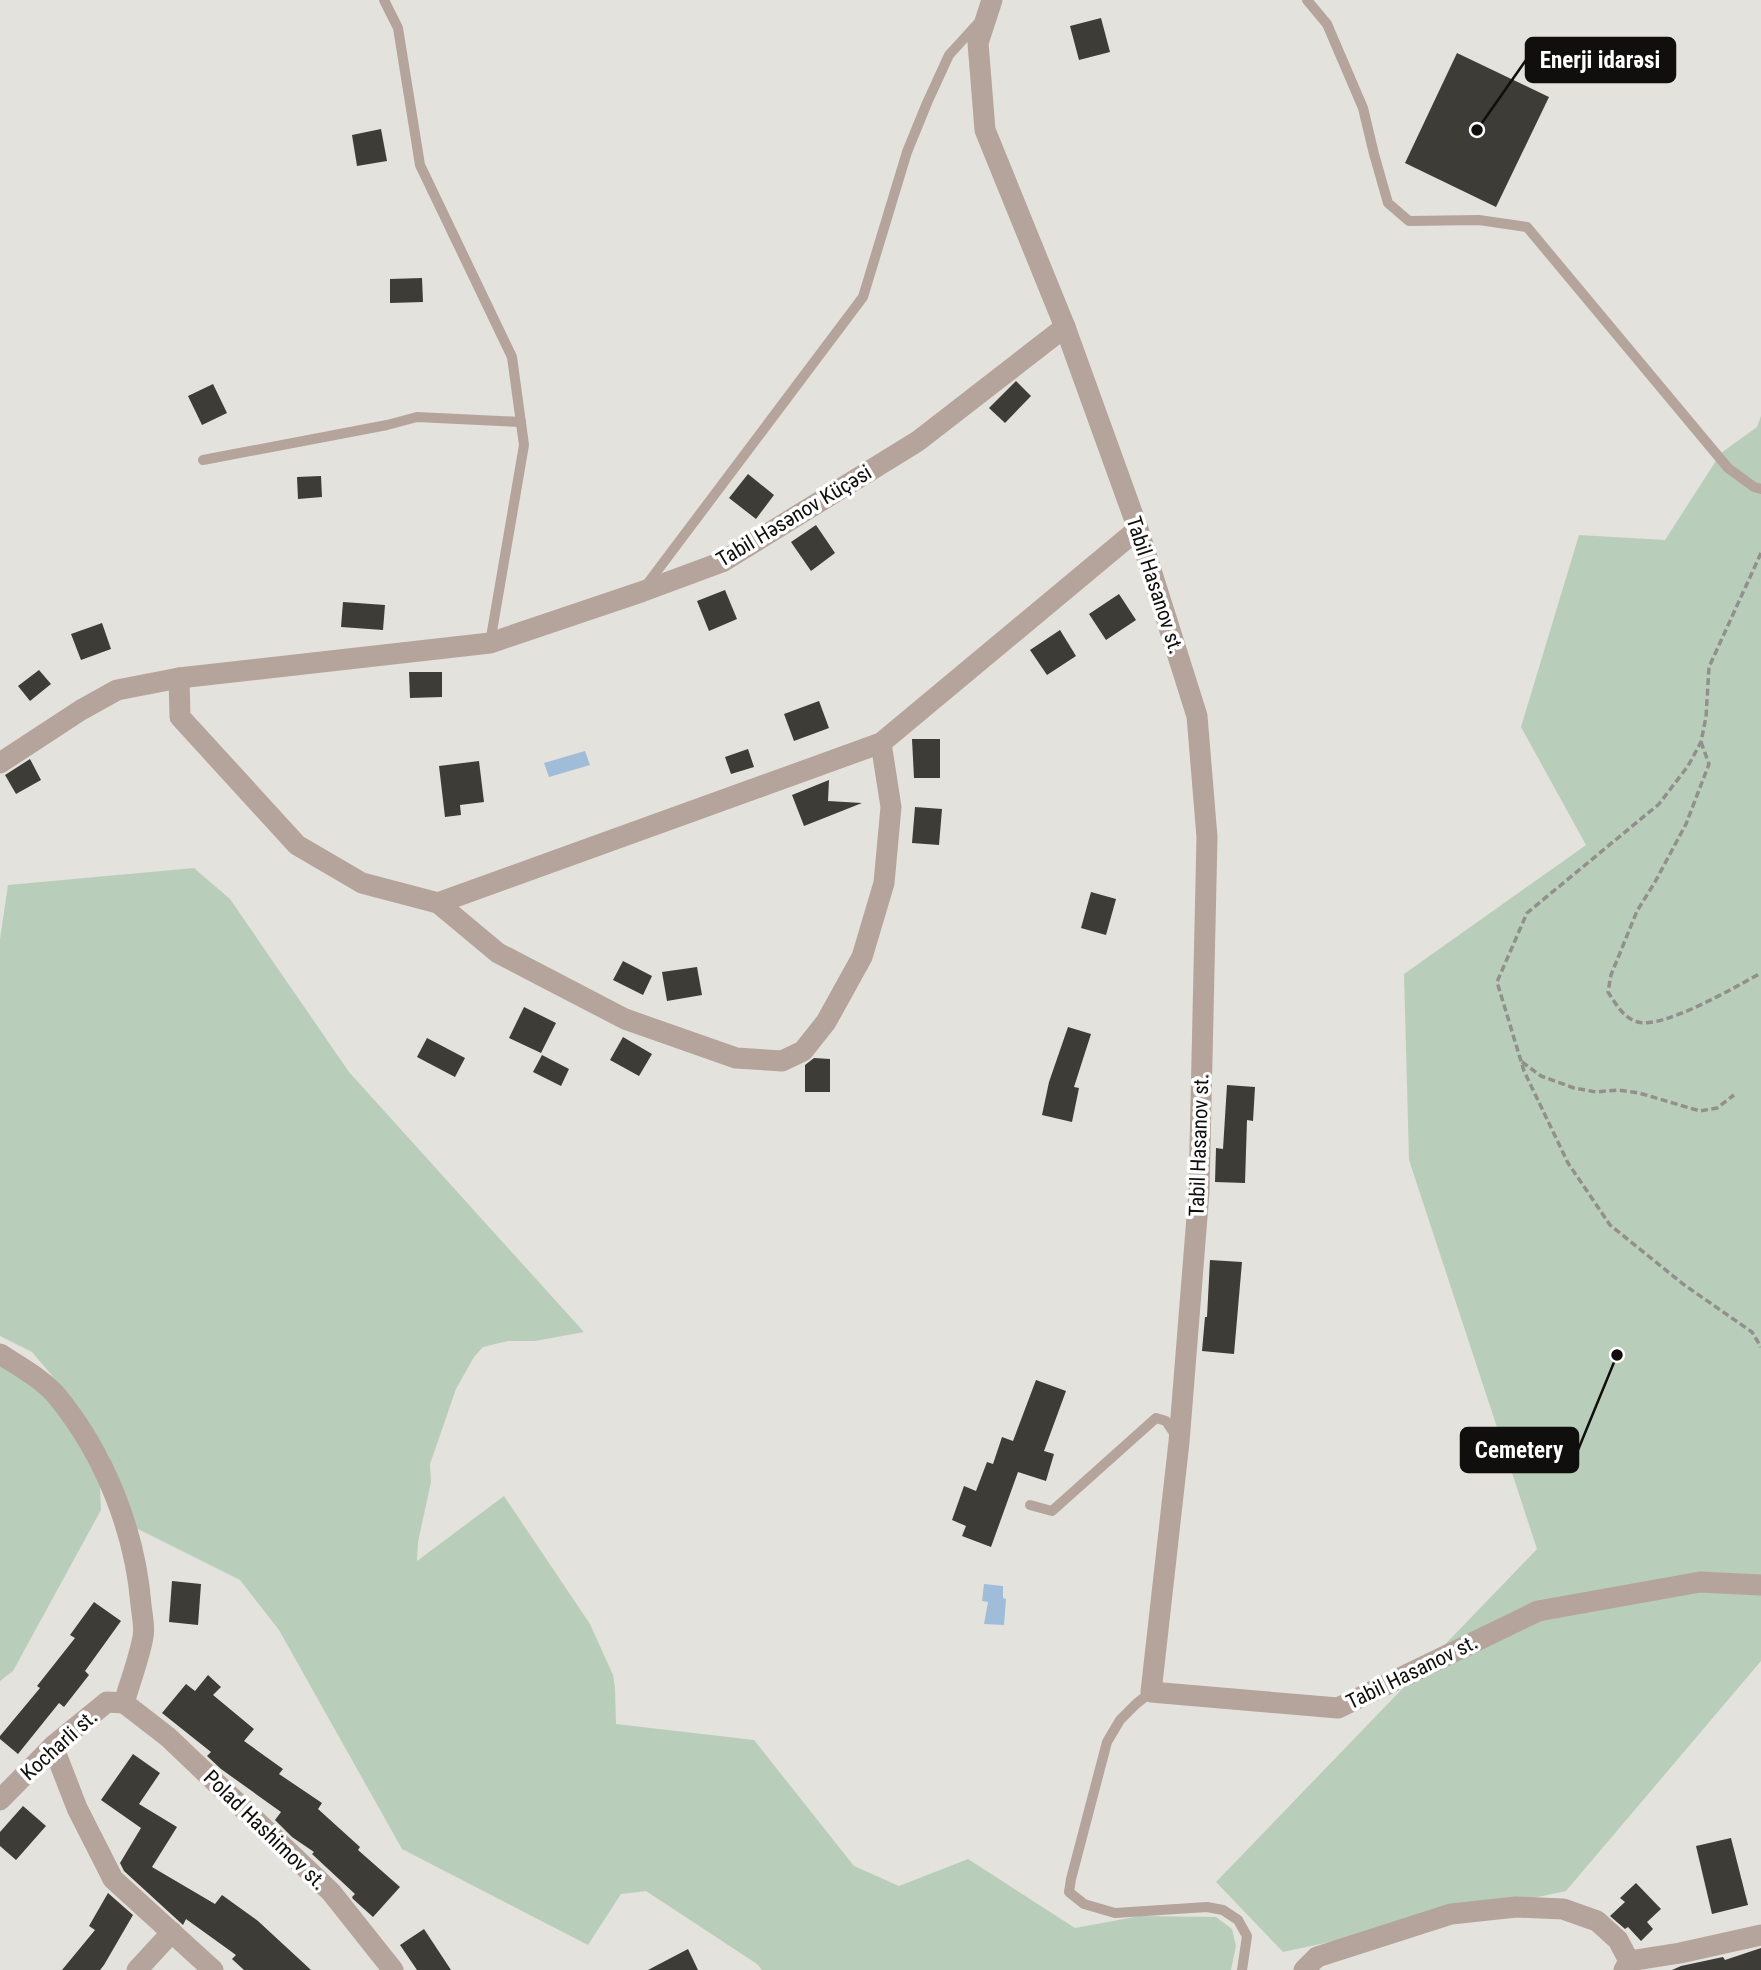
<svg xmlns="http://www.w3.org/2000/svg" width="1761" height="1970" font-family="'Roboto Condensed',sans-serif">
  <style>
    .green { fill: #b9ceba }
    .water { fill: #9fbdd9 }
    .building { fill: #3e3c37 }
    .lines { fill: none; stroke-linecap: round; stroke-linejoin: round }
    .path { stroke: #92908c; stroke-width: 3.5; stroke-dasharray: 7 3.5; stroke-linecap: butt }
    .service { stroke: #b5a49b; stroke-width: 10 }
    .minor { stroke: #b5a49b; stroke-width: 21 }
    .labels { text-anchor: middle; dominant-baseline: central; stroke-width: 7; stroke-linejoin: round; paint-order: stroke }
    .street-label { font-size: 21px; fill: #100f0d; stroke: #fff }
    .leader { fill: none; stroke: #100f0d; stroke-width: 2.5 }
    .callout-dot { fill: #100f0d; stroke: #fff; stroke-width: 2.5 }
    .callout { fill: #100f0d; stroke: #100f0d; stroke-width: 2.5 }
    .callout-label { font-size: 23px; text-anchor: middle; font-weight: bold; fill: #fff }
  </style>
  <rect width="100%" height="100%" fill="#e4e2dc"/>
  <g class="green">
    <polygon points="1761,416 1761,1661 1566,1891 1283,1952 1216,1882 1537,1549 1409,1160 1404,974 1586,845 1521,727 1579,535 1665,540 1721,453 1757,427"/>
    <polygon points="194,868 230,899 349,1072 584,1332 535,1341 508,1341 483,1347 474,1357 456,1389 430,1464 431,1482 418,1542 417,1561 504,1496 590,1624 613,1675 615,1688 616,1724 754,1740 854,1866 899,1886 968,1859 1075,1928 1140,1916 1216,1917 1232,1929 1236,1946 1231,1970 762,1970 757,1964 646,1891 621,1894 588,1945 402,1849 279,1630 240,1580 130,1525 109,1456 76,1404 32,1352 0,1336 0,939 8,885"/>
    <polygon points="0,1362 48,1398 76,1438 100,1485 101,1510 13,1671 0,1681"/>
  </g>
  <g class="water">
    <polygon points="585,751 590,765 549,777 544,763"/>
    <polygon points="984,1584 1003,1586 1003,1598 1006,1599 1004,1625 984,1624 988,1602 982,1601"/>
  </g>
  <g class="building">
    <polygon points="1101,18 1110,52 1079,60 1070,26"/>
    <polygon points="1457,53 1549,97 1496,207 1405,163"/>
    <polygon points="381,129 387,161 357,166 352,135"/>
    <polygon points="422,278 423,302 390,303 390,279"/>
    <polygon points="1016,381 1031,396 1005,423 989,408"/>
    <polygon points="213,384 227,413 202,425 188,396"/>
    <polygon points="748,474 774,495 756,519 729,498"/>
    <polygon points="321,476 322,497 298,499 297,477"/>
    <polygon points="816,525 835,553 811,571 791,542"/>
    <polygon points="725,590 737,619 709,631 697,601"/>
    <polygon points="1119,594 1136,620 1106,640 1089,614"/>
    <polygon points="343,602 385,605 383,630 341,627"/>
    <polygon points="102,623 111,649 81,660 71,634"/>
    <polygon points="1060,630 1076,656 1047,675 1030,650"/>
    <polygon points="39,670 51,684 30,701 18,686"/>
    <polygon points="409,672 442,672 442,697 410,698"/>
    <polygon points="819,701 829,728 794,741 784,714"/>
    <polygon points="912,739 940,739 940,778 914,778"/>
    <polygon points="748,749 754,767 731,774 725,757"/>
    <polygon points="30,759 41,780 16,794 5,775"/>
    <polygon points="479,761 484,802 460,805 461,815 445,817 439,766"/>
    <polygon points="829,780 828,801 862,803 804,826 792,795"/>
    <polygon points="915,807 942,809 939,845 912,843"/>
    <polygon points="1091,892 1116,899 1106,935 1081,928"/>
    <polygon points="623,961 652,976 643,995 613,980"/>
    <polygon points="697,967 702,995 667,1001 662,972"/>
    <polygon points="524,1007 556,1023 541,1053 509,1038"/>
    <polygon points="1068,1027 1091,1034 1074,1087 1079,1088 1072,1122 1042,1115 1049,1082"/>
    <polygon points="623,1037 652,1054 639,1076 610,1060"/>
    <polygon points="427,1038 465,1058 455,1077 417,1057"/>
    <polygon points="542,1055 569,1069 561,1086 533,1072"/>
    <polygon points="814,1058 830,1059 830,1092 805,1092 805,1065"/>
    <polygon points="1227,1085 1255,1087 1253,1121 1247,1120 1245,1183 1215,1182 1216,1148 1223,1149"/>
    <polygon points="1210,1260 1242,1262 1234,1354 1202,1351 1205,1317 1207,1317"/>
    <polygon points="1036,1380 1066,1391 1044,1451 1054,1454 1046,1481 1018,1472 991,1547 962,1536 966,1526 952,1520 964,1486 976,1491 987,1462 993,1464 1002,1437 1013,1441"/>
    <polygon points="172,1581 201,1584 198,1625 169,1622"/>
    <polygon points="94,1602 121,1621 85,1671 89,1675 64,1707 59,1703 18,1754 0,1739 0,1736 40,1688 37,1686 75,1638 70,1635"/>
    <polygon points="208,1675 221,1687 213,1695 254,1729 244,1741 283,1769 279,1774 322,1803 318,1809 360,1847 358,1850 400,1887 373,1917 353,1899 352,1897 355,1894 312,1854 314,1852 292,1837 275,1820 281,1812 221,1769 207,1756 211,1752 162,1713 186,1684 195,1691"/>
    <polygon points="133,1754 160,1773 139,1804 177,1827 152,1867 215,1904 222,1895 258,1921 311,1970 244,1970 232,1959 236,1955 186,1919 183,1925 124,1871 120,1863 141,1828 101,1800"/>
    <polygon points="23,1806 46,1826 16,1860 0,1846 0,1832"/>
    <polygon points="1731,1838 1748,1905 1712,1914 1696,1846"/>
    <polygon points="1636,1883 1661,1909 1647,1922 1653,1929 1641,1941 1628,1927 1625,1929 1610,1916 1625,1902 1620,1898"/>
    <polygon points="108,1893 133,1915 104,1965 100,1970 62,1970 95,1930 89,1926"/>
    <polygon points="424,1929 451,1970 417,1970 400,1945"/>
    <polygon points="1761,1948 1761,1970 1672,1970 1681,1966 1723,1957 1725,1960"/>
    <polygon points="688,1949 698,1970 648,1970"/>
  </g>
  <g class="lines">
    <g class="path">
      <polyline points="1761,553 1709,667 1706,717 1701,742 1688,766 1659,804 1527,913 1497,982 1524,1071 1568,1163 1610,1225 1683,1284 1752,1332 1761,1347"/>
      <path d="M1701,742L1709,764L1686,824L1655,882L1637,911L1611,975L1608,992C1616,1004 1623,1018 1638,1022C1664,1029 1737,986 1761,973"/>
      <polyline points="1522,1062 1541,1076 1574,1088 1596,1092 1618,1090 1639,1093 1700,1111 1717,1108 1734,1095"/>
    </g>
    <g class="service">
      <polyline points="384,0 398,28 420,165 512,357 524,445 490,643"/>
      <polyline points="1307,0 1327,24 1363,108 1374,154 1388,203 1409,221 1479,220 1527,227 1728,468 1754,487 1761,489"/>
      <polyline points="203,460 387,425 417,417 521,422"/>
      <polyline points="645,587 863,297 907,152 927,103 949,55 980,21"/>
      <polyline points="1030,1505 1052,1511 1156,1418 1166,1421 1176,1436"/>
      <polyline points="1151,1692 1136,1704 1120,1720 1107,1742 1071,1879 1069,1892 1084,1904 1115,1913 1207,1907 1223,1910 1238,1920 1247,1936 1242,1970"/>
    </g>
    <g class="minor">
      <polyline points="992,0 978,43 985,130 1065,327 1138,529 1197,716 1207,837 1199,1192 1179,1442 1151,1692 1338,1708 1538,1611 1700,1582 1761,1585"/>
      <polyline points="179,678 180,717 297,845 362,883 438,903 881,743 1138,529"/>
      <polyline points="0,763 81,710 117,690 179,678 490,643 641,592 722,562 918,441 1065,327"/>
      <polyline points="438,903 498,953 625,1019 736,1058 782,1061 803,1051 826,1022 862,957 884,883 891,807 881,743"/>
      <path d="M0,1354C19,1366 42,1379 56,1395C104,1453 135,1530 141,1605C142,1615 145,1627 143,1637C139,1659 130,1682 124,1703"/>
      <polyline points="124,1703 168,1737 331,1892 393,1970"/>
      <polyline points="53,1746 77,1808 113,1879 213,1970"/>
      <polyline points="0,1800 53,1746 107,1702 124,1703"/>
      <polyline points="137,1970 172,1932"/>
      <polyline points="1304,1970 1317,1957 1451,1914 1516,1907 1563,1909 1597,1921 1618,1940 1629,1961"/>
      <polyline points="1624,1970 1629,1961 1680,1953 1761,1935"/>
    </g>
  </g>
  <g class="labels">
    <g class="street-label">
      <text transform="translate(794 516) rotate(-31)">Tabil Həsənov Küçəsi</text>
      <text transform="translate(1155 585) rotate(72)">Tabil Hasanov st.</text>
      <text transform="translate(1199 1145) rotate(-88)">Tabil Hasanov st.</text>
      <text transform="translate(1412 1672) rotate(-26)">Tabil Hasanov st.</text>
      <text transform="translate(59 1745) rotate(-42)">Kocharli st.</text>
      <text transform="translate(265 1830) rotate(44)">Polad Hashimov st.</text>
    </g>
  </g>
  <path class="leader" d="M1477 130L1526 60M1617 1355L1578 1450"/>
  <g class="callout-dot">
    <circle cx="1477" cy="130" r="7"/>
    <circle cx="1617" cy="1355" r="7"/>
  </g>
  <g class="callout">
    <rect x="1526" y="38" width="149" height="44" rx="7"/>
    <rect x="1461" y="1428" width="117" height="44" rx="7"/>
  </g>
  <g class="callout-label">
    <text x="1600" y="68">Enerji idarəsi</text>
    <text x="1519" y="1458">Cemetery</text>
  </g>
</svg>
